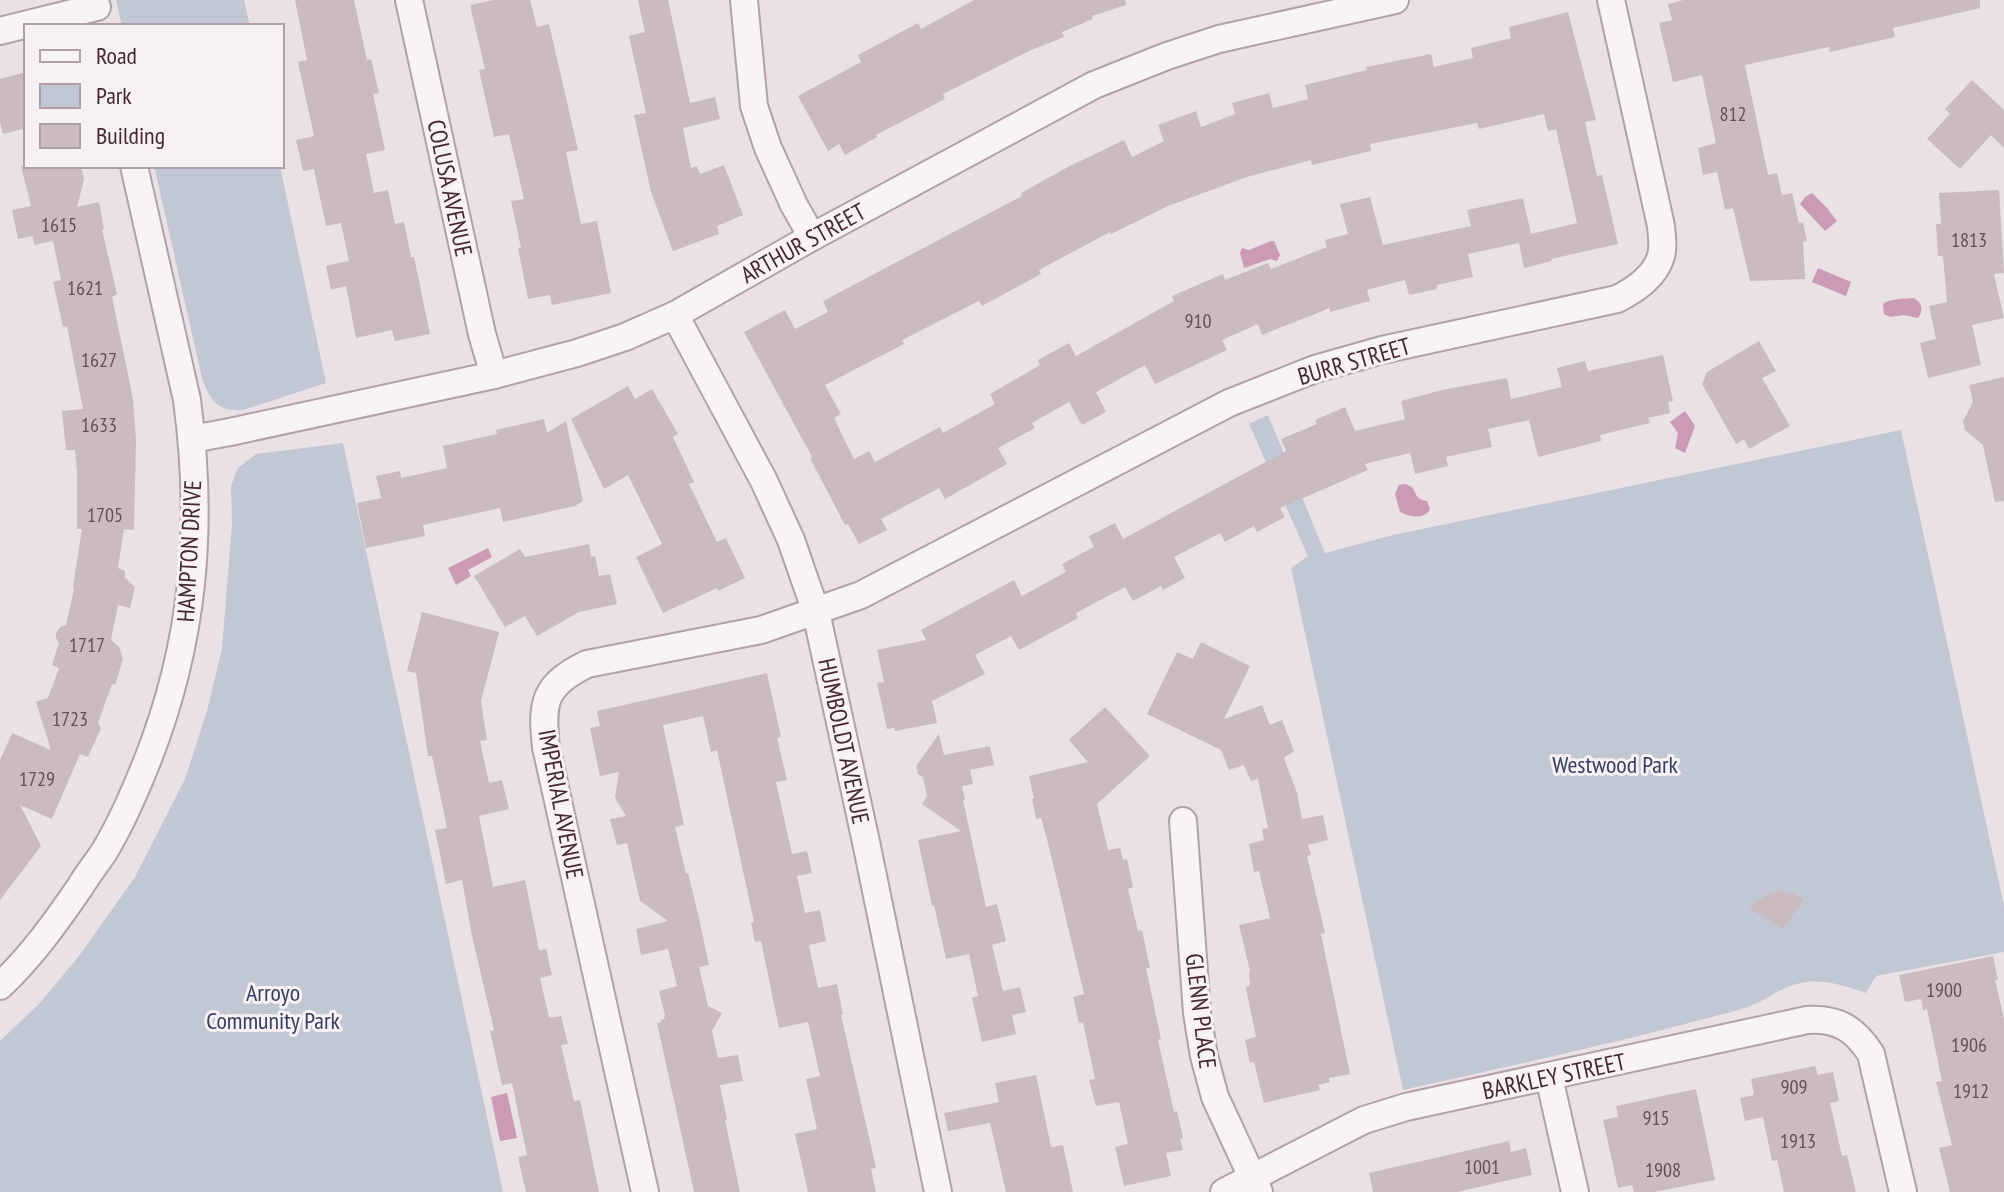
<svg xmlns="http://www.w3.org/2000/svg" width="2004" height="1192" font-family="'PT Sans Narrow',sans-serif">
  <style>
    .green { fill: #c2c7d4 }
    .water { fill: #cb9bb4 }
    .building { fill: #cabbc1; fill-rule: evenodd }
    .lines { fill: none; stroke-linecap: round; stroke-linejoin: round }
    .minor-casing { stroke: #b1a2a8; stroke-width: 30 }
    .minor { stroke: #f8f4f5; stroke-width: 26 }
    .labels { text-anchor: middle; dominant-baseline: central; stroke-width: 6; stroke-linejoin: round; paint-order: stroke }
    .number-label { font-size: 20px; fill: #644d56 }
    .street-label { font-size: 24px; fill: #422833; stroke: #f7f0f4 }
    .park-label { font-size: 24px; fill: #353e5f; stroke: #f7f0f4 }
  </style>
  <rect width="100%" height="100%" fill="#eae1e5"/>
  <g class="green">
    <polygon points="116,0 244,0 250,26 122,26"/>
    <path d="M154,166H280L326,383L243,410C217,412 210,400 202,378Z"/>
    <path d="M1268,415L1325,553L1393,535L1901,430L2004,906V952L1876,976L1866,993C1846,986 1823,978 1801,983C1784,986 1772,996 1757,1003C1746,1008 1735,1011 1723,1014C1617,1043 1510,1066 1403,1090L1291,568L1308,556L1249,424Z"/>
    <polygon points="343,443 503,1192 0,1192 0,1041 39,1004 79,956 135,877 185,779 207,711 222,648 232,525 231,486 238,468 256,454"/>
  </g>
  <g class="water">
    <polygon points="1812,193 1827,208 1837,221 1825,231 1800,204 1805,197"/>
    <polygon points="1271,241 1274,241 1280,255 1277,261 1270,259 1244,268 1240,253 1242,248 1249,250"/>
    <polygon points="1818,268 1851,282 1846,296 1812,282"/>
    <path d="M1914,298C1922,303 1924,310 1918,318L1904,315L1890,317L1884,314L1883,304C1891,298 1904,299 1914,298Z"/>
    <polygon points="1685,411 1695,426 1685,453 1675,448 1678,433 1670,422"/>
    <path d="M1406,484L1413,488C1417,497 1417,499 1427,501L1430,509C1425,520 1410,517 1400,512L1395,494L1399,485Z"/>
    <polygon points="488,548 492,557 468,570 471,576 456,585 448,568"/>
    <polygon points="507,1093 517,1138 500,1141 491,1097"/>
  </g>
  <g class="building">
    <polygon points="295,0 354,0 367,60 371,59 379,93 373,94 385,150 366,154 374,193 388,190 395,224 404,222 411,257 414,257 430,334 395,341 392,330 356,338 346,286 331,290 326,266 349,261 341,223 326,226 314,169 303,171 296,140 314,136 298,62 307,60"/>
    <polygon points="493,0 530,0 537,27 549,24 578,150 566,152 581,224 597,221 611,293 552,305 550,295 528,299 518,248 521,248 511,201 524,199 509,134 494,137 479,70 485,69 470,5"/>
    <polygon points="638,0 668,0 690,103 715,97 720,119 683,128 691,168 697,166 700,174 724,165 743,215 717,226 719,234 673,251 651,192 634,115 646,113 629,36 645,32"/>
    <polygon points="974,0 1125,0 1126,5 1092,16 1093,19 1062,32 1064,37 1029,51 943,94 945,99 876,135 877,137 845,155 839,144 828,151 798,96 861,62 858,55 918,23 921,29"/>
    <polygon points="1683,0 1980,0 1980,8 1893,28 1895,37 1830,52 1829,47 1745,65 1768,175 1777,173 1782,195 1792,193 1799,223 1803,222 1807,241 1803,242 1805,279 1750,281 1733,208 1725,210 1717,172 1703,175 1698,148 1716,143 1702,75 1673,82 1659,23 1672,20 1668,4"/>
    <path d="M1568,12L1596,120L1585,122L1597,176L1602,175L1618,244L1551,259L1552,261L1524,268L1519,243L1468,254L1473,277L1437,285V289L1409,295L1405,280L1367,290L1370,301L1330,312V308L1262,335L1258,324L1222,340L1227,350L1155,384L1145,365L1096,392L1106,412L1082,425L1069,402L1032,423L1035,428L998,448L1007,464L945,499L939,488L881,519L887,530L859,544L848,524L845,525L810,458L812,457L744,332L785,310L795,329L828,312L823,301L1022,196L1021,193L1068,167L1124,140L1132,157L1164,141L1158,125L1196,111L1201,127L1235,114L1232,103L1269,93L1273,108L1308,99L1305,85L1367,70L1366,67L1431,54L1434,67L1473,58L1471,48L1511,38L1509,27ZM1544,114L1548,131L1556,129L1577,223L1531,234L1523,198L1467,210L1471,226L1383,245L1370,197L1340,204L1348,234L1325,240L1327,247L1271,269L1268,263L1225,280L1223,274L1172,296L1174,301L1076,356L1069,343L1038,360L1040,365L990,394L995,404L943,433L940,427L875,462L869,451L854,459L834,418L841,414L825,385L904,344L902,340L979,301L982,306L1041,274L1039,270L1110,232L1111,234L1168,206L1247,177L1311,160L1312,165L1371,151L1370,144L1477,123L1479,129Z"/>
    <polygon points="26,72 26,128 3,134 0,122 0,79"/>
    <polygon points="1972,80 2004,110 2004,148 1991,135 1960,169 1927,139 1950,114 1945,109"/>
    <polygon points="21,166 81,166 84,179 77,207 99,202 104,229 102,229 117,294 112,297 133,399 136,440 134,530 124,529 118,568 125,571 125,578 135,587 130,608 118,605 111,640 119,647 123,659 115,685 112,684 98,723 101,728 88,757 80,754 52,819 20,805 41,846 0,900 0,760 12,733 51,750 36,702 48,698 59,668 52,665 59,643 56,638 56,633 60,627 66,625 74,589 73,587 82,529 77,529 77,472 75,450 66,450 62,411 83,409 67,326 63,327 53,282 61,280 53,241 34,245 33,236 18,239 12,210 31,206"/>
    <polygon points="1999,190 2004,273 1994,274 2004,318 1972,325 1981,365 1928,378 1920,343 1936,339 1929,306 1947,302 1943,256 1938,256 1936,224 1941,224 1939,193"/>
    <polygon points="1759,341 1776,371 1762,378 1790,426 1749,449 1744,439 1736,444 1702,384 1707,372"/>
    <polygon points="1663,355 1673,401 1668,402 1670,413 1648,418 1650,423 1600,435 1601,441 1538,457 1529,420 1488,429 1492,447 1446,457 1448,466 1415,474 1410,453 1365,464 1368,470 1280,508 1285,517 1257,532 1254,526 1225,542 1220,533 1174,557 1185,578 1163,590 1161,586 1133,601 1125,587 1076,613 1078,618 1019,650 1011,636 975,655 985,674 932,701 937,723 895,731 894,728 887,729 877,683 884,682 877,650 926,640 921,630 1014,580 1022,596 1066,572 1062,564 1094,547 1089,536 1115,523 1123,539 1286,451 1281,439 1317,424 1315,420 1345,407 1355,431 1405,419 1401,401 1442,390 1507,378 1511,399 1562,387 1557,368 1585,361 1588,371"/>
    <polygon points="2004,377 2004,501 1995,502 1983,445 1965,430 1963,421 1973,402 1969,385"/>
    <polygon points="628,386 635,399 652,389 678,434 673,437 694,482 689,484 717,542 726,538 745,578 718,591 717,588 663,613 636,557 662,544 628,475 604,489 571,419"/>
    <polygon points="544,419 547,433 566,421 583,501 575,506 503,522 500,508 423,525 425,536 366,548 357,503 381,498 376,476 400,471 401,478 447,468 443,446 497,434 496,430"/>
    <polygon points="589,544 591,557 595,556 599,576 610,574 617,604 579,612 537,636 525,616 505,627 474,576 520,549 525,557"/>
    <polygon points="422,612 499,632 481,701 487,740 480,741 489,783 502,780 509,809 479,816 493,887 525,880 539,950 546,949 552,975 540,978 549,1018 561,1016 568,1044 561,1045 574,1101 580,1100 599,1192 526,1192 518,1157 527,1155 512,1083 502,1085 490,1031 494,1030 472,936 462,880 446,884 435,830 447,828 432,756 428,756 416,673 407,671"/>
    <polygon points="1201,642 1250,666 1224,719 1262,705 1270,725 1282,720 1294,751 1284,758 1297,793 1302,819 1323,815 1328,840 1308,845 1311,855 1307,856 1325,933 1321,934 1350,1074 1329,1078 1330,1082 1318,1085 1320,1090 1264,1103 1254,1062 1250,1063 1245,1040 1256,1037 1246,988 1250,985 1249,974 1250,971 1239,925 1270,918 1259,871 1254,872 1249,844 1264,840 1262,829 1268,828 1258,779 1251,781 1244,765 1229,770 1221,750 1147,714 1177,652 1193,659"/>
    <polygon points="767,673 781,737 777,738 787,780 776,782 792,854 807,851 812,873 797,876 805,913 820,910 826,941 809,945 818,988 837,984 843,1015 841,1015 876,1168 871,1169 876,1192 808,1192 795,1134 817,1129 806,1079 820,1076 808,1022 779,1028 761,941 755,942 751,923 754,922 717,750 711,752 703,716 663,725 684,825 675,827 686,874 688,873 699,918 709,965 699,967 708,1006 722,1013 712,1031 718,1058 738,1055 743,1081 720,1085 727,1120 725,1120 740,1192 694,1192 657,1023 661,1022 661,1020 664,1019 665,1015 659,991 677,986 668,949 641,955 636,929 668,921 640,901 627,843 617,845 610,819 626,816 615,798 619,772 600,776 590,728 600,726 597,711"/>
    <polygon points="1105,707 1150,756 1097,804 1108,850 1120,848 1123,860 1127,859 1133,887 1128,889 1138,931 1142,930 1150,968 1146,968 1161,1039 1158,1040 1174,1112 1177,1111 1183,1138 1180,1139 1183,1150 1166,1153 1171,1176 1124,1186 1115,1147 1128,1144 1119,1102 1096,1106 1089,1080 1095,1079 1083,1022 1079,1023 1073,997 1084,994 1047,839 1041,818 1036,819 1032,799 1034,799 1029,776 1088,762 1069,740"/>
    <polygon points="939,734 944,755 990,746 994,765 970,770 973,784 962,786 965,800 963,800 986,907 997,904 1006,941 992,945 1003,991 1020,987 1026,1012 1012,1015 1016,1034 982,1042 972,998 978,996 969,954 946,959 934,905 932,906 918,840 961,831 922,804 927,796 923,777 918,774 916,766"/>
    <polygon points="1776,891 1792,893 1804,899 1783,929 1749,908 1768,894"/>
    <polygon points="1993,956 1998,980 1995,980 2004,1019 2004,1192 1950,1192 1939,1148 1952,1145 1936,1082 1942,1081 1927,1009 1923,1010 1921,999 1905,1002 1899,975"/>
    <polygon points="1815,1066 1818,1075 1833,1072 1839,1101 1830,1103 1842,1156 1847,1155 1856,1192 1784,1192 1777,1160 1772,1161 1763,1117 1745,1121 1740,1098 1754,1095 1751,1079"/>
    <polygon points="1036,1075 1051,1147 1063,1145 1073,1192 1006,1192 990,1123 948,1131 944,1113 999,1102 995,1083"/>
    <polygon points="1696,1089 1715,1180 1654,1192 1634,1192 1632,1185 1618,1188 1603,1120 1618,1117 1616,1106"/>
    <polygon points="1509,1141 1511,1152 1526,1148 1532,1175 1457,1192 1373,1192 1369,1173"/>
  </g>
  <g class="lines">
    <defs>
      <g id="minor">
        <polyline points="409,0 482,334 494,375"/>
        <polyline points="744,0 754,106 768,148 794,205 812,237"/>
        <polyline points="0,31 97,7"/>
        <polyline points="675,315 764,481 791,540 816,612 866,842 938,1192"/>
        <polyline points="192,439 230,432 494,375 577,353 625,337 675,315 812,237 1094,85 1167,56 1219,39 1395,0"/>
        <polyline points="1183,821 1197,1013 1204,1056 1215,1097 1259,1192"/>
        <path d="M0,986C31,957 56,922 80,887C87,875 96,864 104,852C121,824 134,794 146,764C194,644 204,528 187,400L134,166"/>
        <polyline points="1549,1077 1575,1192"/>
        <path d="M645,1192L546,747C541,702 544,685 587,664L761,630L861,595L1229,403L1315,369L1382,350L1617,299C1633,291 1653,278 1660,259C1664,249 1662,236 1661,226L1611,0"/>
        <path d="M1224,1192L1364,1120L1406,1107L1807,1020C1838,1018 1855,1029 1871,1054L1903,1192"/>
      </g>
    </defs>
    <use href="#minor" class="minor-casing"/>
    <use href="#minor" class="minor"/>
  </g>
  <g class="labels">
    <g class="number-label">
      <text x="1733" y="114">812</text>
      <text x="59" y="225">1615</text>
      <text x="1969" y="240">1813</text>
      <text x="85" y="288">1621</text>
      <text x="1198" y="321">910</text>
      <text x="99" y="360">1627</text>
      <text x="99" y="425">1633</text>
      <text x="105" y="515">1705</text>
      <text x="87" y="645">1717</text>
      <text x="70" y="719">1723</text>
      <text x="37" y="779">1729</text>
      <text x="1944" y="990">1900</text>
      <text x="1969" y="1045">1906</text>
      <text x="1794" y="1087">909</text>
      <text x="1971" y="1091">1912</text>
      <text x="1656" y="1118">915</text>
      <text x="1798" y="1141">1913</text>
      <text x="1482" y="1167">1001</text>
      <text x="1663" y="1170">1908</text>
    </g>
    <g class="street-label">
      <text transform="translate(450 188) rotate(78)">COLUSA AVENUE</text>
      <text transform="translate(803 243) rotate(-29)">ARTHUR STREET</text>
      <text transform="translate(1354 361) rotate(-16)">BURR STREET</text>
      <text transform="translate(189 551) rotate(-87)">HAMPTON DRIVE</text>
      <text transform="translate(844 741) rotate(78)">HUMBOLDT AVENUE</text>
      <text transform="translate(561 804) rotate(79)">IMPERIAL AVENUE</text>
      <text transform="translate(1201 1011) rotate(83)">GLENN PLACE</text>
      <text transform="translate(1554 1076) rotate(-12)">BARKLEY STREET</text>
    </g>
    <g class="park-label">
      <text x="1615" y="764">Westwood Park</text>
      <text x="273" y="992">Arroyo<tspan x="273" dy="28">Community Park</tspan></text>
    </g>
  </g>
  <rect x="24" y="24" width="260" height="144" fill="#f7f0f4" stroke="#afa0a7" stroke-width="2"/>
  <rect x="40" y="50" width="40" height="12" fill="#f8f4f5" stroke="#afa0a7" stroke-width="2"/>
  <text x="96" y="64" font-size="24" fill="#422833">Road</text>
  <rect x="40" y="84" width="40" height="24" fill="#c2c7d4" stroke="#afa0a7" stroke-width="2"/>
  <text x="96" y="104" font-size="24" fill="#422833">Park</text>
  <rect x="40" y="124" width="40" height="24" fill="#cabbc1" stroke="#afa0a7" stroke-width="2"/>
  <text x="96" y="144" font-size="24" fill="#422833">Building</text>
</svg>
